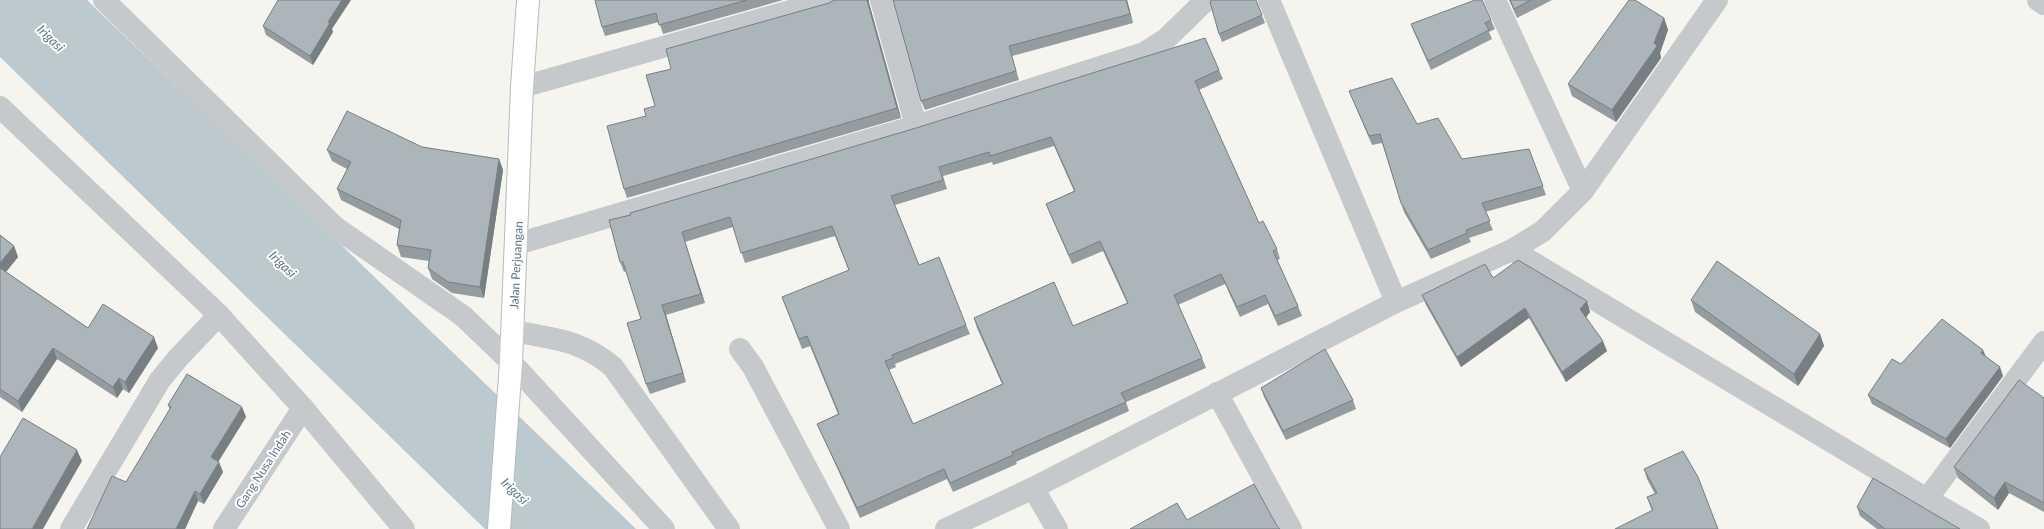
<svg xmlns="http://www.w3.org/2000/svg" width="2044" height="529" font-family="Lato,sans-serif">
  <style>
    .water { fill: #bcc9ce }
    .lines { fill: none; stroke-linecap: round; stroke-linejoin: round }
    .secondary-casing { stroke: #b5bbbf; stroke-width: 24 }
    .street { stroke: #c6c9cc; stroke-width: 22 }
    .secondary { stroke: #fff; stroke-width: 22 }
    .wall { fill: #949ca0; fill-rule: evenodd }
    .shaded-wall { fill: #787f82 }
    .building { fill: #acb5ba; stroke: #787f82; fill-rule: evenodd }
    .labels { text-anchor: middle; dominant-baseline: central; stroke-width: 4; stroke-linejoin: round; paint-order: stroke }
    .street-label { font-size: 12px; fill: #607584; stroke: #fff }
    .water-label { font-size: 13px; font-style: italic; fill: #5b7882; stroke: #fff }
  </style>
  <rect width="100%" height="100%" fill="#f5f4ef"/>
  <polygon class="water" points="0,0 87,0 636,529 485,529 0,57"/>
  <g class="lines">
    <defs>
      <polyline id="secondary" points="499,529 511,362 522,87 528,0"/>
    </defs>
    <use href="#secondary" class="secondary-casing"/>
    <g class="street">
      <polyline points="104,0 335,227 463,316 511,362 664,529"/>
      <polyline points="881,0 916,126"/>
      <polyline points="1269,0 1396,302"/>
      <polyline points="1495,0 1583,191"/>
      <polyline points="2038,0 2044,4"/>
      <polyline points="522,87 829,0"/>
      <polyline points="0,107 219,315 303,408 404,529"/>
      <polyline points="517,244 916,126 1144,53 1166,39 1206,0"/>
      <polyline points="1512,250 1927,499"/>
      <path d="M513,331C553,339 580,339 613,367L729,529"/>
      <polyline points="740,349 753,367 839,529"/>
      <polyline points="1217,393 1291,529"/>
      <polyline points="1033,488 1057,529"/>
      <polyline points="71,529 160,380 178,358 219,315"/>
      <polyline points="224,529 303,408"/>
      <polyline points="946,529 1033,488 1396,302 1512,250 1543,231 1583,191 1717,0"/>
      <polyline points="1979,529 1927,499 2044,342"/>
    </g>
    <use href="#secondary" class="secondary"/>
  </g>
  <g class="wall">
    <polygon points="595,0 783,0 663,34 659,22 605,36 602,27"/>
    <polygon points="834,0 869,0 869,3 901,118 627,198 624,189 646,116 655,106 671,69 829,3"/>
    <polygon points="893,0 1127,0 1133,23 1012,56 1019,80 925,110 921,101"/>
    <polygon points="1509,0 1552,0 1517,18"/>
    <polygon points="1257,3 1265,23 1222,42 1219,34"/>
    <polygon points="1664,18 1668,30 1660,53 1661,58 1616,122 1572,96 1568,84"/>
    <polygon points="1491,20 1495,29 1489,32 1492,39 1431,70 1414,32 1411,24"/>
    <polygon points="263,26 332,29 333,32 313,65 266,35"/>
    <path d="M1219,70L1223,79L1199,90L1259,223L1277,249L1280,259L1277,260L1298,306L1302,316L1278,326L1268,304L1240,317L1225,284L1178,305L1202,358L1206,368L1126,402L1129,411L1016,462L1017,464L953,492L947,479L860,518L821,433L817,424L838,414L810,346L802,349L782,297L849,271L835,236L745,263L733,227L685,242L705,303L666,315L686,382L650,394L646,384L641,319L626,271L624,272L620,262L609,220ZM1054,146L1074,191L1046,204L1050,214L1072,264L1103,251L1127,303L1073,326L974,318L977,328L1002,384L913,424L889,370L896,367L895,364L970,334L966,325L919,265L895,205L947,189L943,176L992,162L993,165Z"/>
    <polygon points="1349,91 1417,124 1462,159 1529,149 1546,195 1485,212 1493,230 1469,238 1471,242 1431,259 1404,212 1382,143 1372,145"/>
    <polygon points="422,147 499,159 503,170 484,298 452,293 432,279 428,268 429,261 401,257 397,245 399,229 341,200 337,189 347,169 332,161 327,150"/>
    <polygon points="0,235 14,246 18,257 6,272 88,328 158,348 129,393 123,389 117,398 57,359 22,412 0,397"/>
    <polygon points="1493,278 1590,312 1586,317 1607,351 1566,382 1529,318 1461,367 1426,305 1422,295"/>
    <polygon points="1691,300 1820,334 1824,346 1798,386 1695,312"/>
    <polygon points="1986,357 2003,376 1950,448 1872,404 1868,395 1901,364"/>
    <polygon points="1261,388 1353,400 1356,409 1286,440 1264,397"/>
    <polygon points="2044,398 2044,512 2009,493 1998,510 1958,478 1954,467"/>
    <polygon points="168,405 242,407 246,417 218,462 223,472 204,504 198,501 185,529 87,529 126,482 170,410"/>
    <polygon points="1644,469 1718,529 1652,511 1647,497 1655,494 1647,479"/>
    <polygon points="1857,507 1960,529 1877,529 1860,516"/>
  </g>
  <g class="shaded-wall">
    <polygon points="342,0 351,0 332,29 333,32 313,65 310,56 328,22"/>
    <polygon points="867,0 869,0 869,3 901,118 897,108"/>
    <polygon points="1126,0 1127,0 1133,23 1130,14"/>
    <polygon points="1664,18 1668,30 1660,53 1661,58 1616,122 1612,110 1654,43"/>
    <polygon points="499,159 503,170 484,298 480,287"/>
    <polygon points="682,232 685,242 705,303 701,294"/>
    <polygon points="14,246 18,257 1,278 0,274 0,263"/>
    <polygon points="1587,301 1590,312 1584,320 1580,309"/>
    <polygon points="662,305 666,315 686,382 683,373"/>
    <polygon points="1525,308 1529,318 1461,367 1457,357"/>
    <polygon points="1820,334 1824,346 1798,386 1794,374"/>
    <polygon points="154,337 158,348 129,393 125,382"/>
    <polygon points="1603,341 1607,351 1566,382 1562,372"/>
    <polygon points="53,348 57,359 22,412 18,401"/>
    <polygon points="1983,350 1987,359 1981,353"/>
    <polygon points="2000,367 2003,376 1950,448 1946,439"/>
    <polygon points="119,378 123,389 117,398 113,387"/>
    <polygon points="242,407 246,417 215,467 211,457"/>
    <polygon points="77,450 82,461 43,529 32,529"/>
    <polygon points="219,462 223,472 204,504 200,494"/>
    <polygon points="2005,482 2009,493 1998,510 1994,498"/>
    <polygon points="195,491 198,501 185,529 176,529"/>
  </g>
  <g class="building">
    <polygon points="278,0 342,0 328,22 330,23 310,56 263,26"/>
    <polygon points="595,0 747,0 659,25 656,13 602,27"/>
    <polygon points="834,0 867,0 897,108 624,189 607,126 646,116 644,109 655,106 646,75 671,69 666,49 829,3"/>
    <polygon points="893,0 1126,0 1130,14 1009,46 1016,71 921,101"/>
    <polygon points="1211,0 1256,0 1262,15 1219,34 1210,2"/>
    <polygon points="1475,0 1482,0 1491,20 1485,23 1489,30 1428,61 1411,24"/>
    <polygon points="1510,0 1531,0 1514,9"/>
    <polygon points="1629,0 1635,0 1664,18 1654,43 1657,46 1612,110 1568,84"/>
    <path d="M1205,38L1219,70L1195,81L1259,223L1263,221L1277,249L1273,251L1298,306L1275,316L1265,295L1237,307L1221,274L1174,295L1202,358L1121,393L1126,402L1012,452L1013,455L950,483L944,469L857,508L817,424L839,414L807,336L799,339L782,297L849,270L832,226L741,253L730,217L682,232L701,294L662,305L683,373L646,384L627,323L641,319L623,262H620L609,220L631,215L630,213L916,128ZM1051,137L1075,191L1046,204L1069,255L1100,241L1128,303L1073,326L1054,282L974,318L1003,384L913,424L885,361L893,358L892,355L966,325L939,257L919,265L891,196L943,180L939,167L989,152L990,156Z"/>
    <polygon points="1392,78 1417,124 1438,118 1462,159 1529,149 1543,186 1482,203 1490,221 1466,230 1467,233 1428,250 1401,203 1380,134 1369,136 1349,91"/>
    <polygon points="347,111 422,147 499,159 480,287 448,282 428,268 431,250 397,245 401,220 337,189 351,162 327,150"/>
    <polygon points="0,235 14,246 0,263"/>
    <polygon points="1518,260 1587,301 1580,309 1603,341 1562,372 1525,308 1457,357 1422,295 1485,264 1493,278"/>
    <polygon points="1717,261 1820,334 1794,374 1691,300"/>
    <polygon points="0,268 88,328 103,304 154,337 125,382 119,378 113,387 53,348 18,401 0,389"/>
    <polygon points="1942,319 1983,350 1981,353 2000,367 1946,439 1868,395 1892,359 1901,364"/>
    <polygon points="1325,349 1353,400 1283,431 1261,388"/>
    <polygon points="187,374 242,407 211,457 219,462 200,494 195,491 176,529 87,529 112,476 126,482 171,407 168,405"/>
    <polygon points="2019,380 2044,398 2044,503 2005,482 1994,498 1954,467"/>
    <polygon points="23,418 77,450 32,529 0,529 0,457"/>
    <polygon points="1683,451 1698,477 1718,529 1615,529 1653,510 1647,497 1657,493 1644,469"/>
    <polygon points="1873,478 1960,529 1885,529 1857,507"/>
    <polygon points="1254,484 1277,526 1280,529 1130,529 1177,503 1187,520"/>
  </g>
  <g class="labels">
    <g class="street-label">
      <text transform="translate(516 265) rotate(-87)">Jalan Perjuangan</text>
      <text transform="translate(263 469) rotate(-57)">Gang Nusa Indah</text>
    </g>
    <g class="water-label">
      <text transform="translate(51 38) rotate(44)">Irigasi</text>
      <text transform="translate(283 264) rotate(44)">Irigasi</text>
      <text transform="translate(515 491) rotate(44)">Irigasi</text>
    </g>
  </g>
</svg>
